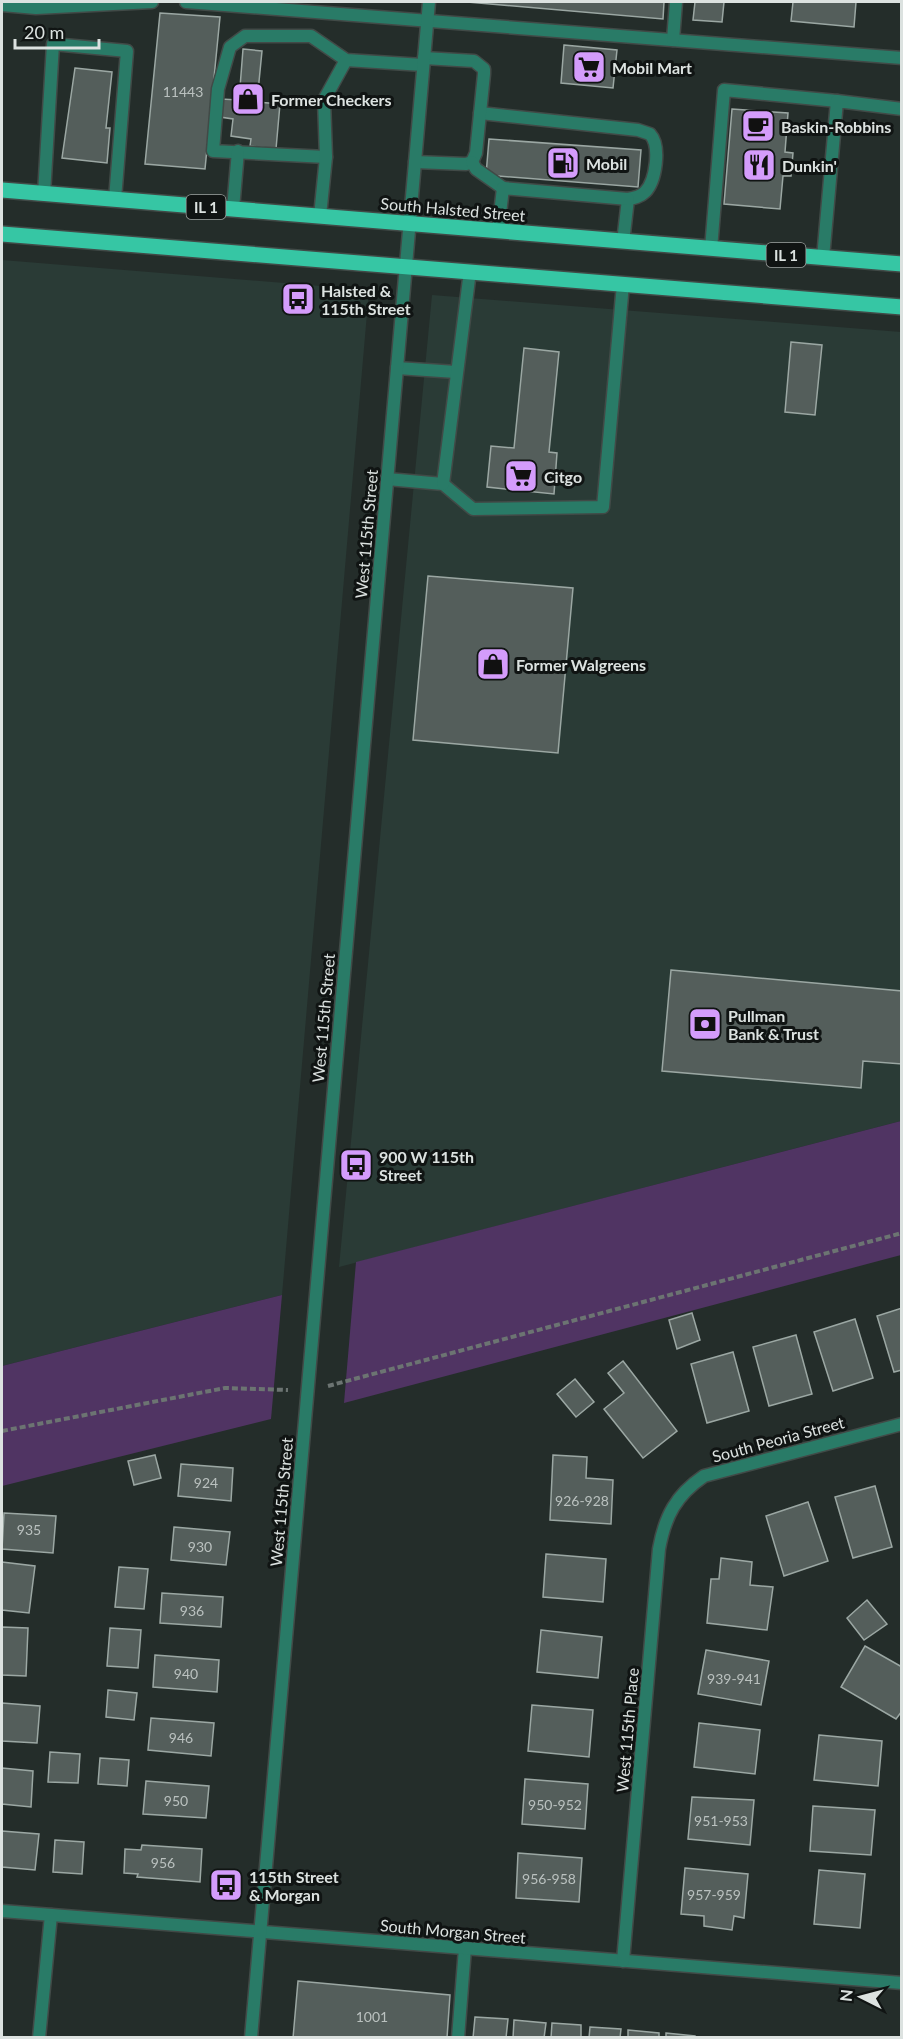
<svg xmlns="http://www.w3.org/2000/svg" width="903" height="2039" font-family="Lato,sans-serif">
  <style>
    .built { fill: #2a3b36 }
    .green { fill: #503463 }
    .building { fill: #545e5b; stroke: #9ba7a3; stroke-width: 1.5 }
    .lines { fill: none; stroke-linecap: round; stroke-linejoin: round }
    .service-casing { stroke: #414a47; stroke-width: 15 }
    .minor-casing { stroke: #414a47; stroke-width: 15 }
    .tertiary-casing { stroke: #414a47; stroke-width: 15 }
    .primary-casing { stroke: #414a47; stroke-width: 18 }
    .path { stroke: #6c7472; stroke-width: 4; stroke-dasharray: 6 3; stroke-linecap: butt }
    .service { stroke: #297b67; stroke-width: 12 }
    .minor { stroke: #297b67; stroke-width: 12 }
    .tertiary { stroke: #297b67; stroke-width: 12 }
    .primary { stroke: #36c6a4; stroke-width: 15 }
    .labels { text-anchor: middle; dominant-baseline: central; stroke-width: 6; stroke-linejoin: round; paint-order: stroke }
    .number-label { font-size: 14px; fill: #bac1bf }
    .shield { fill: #101413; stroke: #9fa4a2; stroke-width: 1.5 }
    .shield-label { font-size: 15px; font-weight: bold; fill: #dce2e0 }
    .poi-label { font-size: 16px; font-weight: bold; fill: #dce2e0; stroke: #101413; text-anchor: start }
    .street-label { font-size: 16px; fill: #dce2e0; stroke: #101413 }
  </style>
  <rect width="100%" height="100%" fill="#242d2a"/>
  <g class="built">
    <polygon points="2,260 369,290 282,1295 2,1366"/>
    <polygon points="432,295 901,332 901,1121 339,1267"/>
  </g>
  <g class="green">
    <polygon points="901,1121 901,1255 344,1403 356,1262"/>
    <polygon points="282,1295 271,1419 2,1486 2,1366"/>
  </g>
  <g class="building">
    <polygon points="467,2 664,2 663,19"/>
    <polygon points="695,2 724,2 722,22 693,20"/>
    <polygon points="793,2 856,2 854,27 791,21"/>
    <polygon points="160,13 220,17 205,169 145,164"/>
    <polygon points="564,45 617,50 613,88 561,83"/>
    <polygon points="243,49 262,51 257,102 280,104 276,149 250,146 251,139 231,136 233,119 220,117 221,99 239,100"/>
    <polygon points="75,68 112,72 106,128 110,128 107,163 62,158"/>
    <polygon points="732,109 788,113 785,152 793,153 791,176 783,176 780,209 724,204"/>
    <polygon points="489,139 641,150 638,187 486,175"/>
    <polygon points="791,342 822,345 815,415 785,412"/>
    <polygon points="524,348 559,352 549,452 557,453 554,494 487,487 491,446 514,448"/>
    <polygon points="428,576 573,588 558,753 413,740"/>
    <polygon points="671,970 902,991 902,1064 863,1061 861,1088 662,1071"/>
    <polygon points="902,1308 902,1370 894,1372 877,1316"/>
    <polygon points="692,1313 700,1340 677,1349 669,1320"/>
    <polygon points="855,1319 873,1378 833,1391 814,1332"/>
    <polygon points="796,1335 812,1394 769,1406 753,1347"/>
    <polygon points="733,1352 749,1411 707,1423 691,1364"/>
    <polygon points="623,1361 677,1431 643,1458 604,1409 624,1393 608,1373"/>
    <polygon points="575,1379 594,1402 576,1417 557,1394"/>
    <polygon points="155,1455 161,1478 134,1485 128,1461"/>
    <polygon points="553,1455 587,1457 586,1478 613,1480 611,1524 550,1520"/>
    <polygon points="181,1464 233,1468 231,1501 178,1496"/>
    <polygon points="875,1486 892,1547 853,1558 835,1497"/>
    <polygon points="808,1502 828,1561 784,1576 766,1516"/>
    <polygon points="4,1513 56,1516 53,1553 2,1549"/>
    <polygon points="174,1527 230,1532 226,1565 171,1560"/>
    <polygon points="546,1554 606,1559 603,1602 543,1597"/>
    <polygon points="721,1558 752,1562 750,1585 773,1587 767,1630 707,1623 711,1579 719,1579"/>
    <polygon points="2,1562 35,1566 29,1613 2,1610"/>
    <polygon points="119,1567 148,1569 144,1609 115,1607"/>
    <polygon points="162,1593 223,1597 221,1627 160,1623"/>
    <polygon points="867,1600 887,1624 864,1640 847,1618"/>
    <polygon points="2,1627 28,1628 26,1676 2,1675"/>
    <polygon points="110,1628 141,1630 138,1668 107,1666"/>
    <polygon points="541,1630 602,1637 598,1678 537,1672"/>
    <polygon points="865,1646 902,1667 902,1711 896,1719 841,1687"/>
    <polygon points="706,1650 769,1661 761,1705 698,1694"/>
    <polygon points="155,1655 219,1660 217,1692 153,1687"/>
    <polygon points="108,1690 137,1693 134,1720 106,1717"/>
    <polygon points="2,1703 40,1706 37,1743 2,1741"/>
    <polygon points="532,1705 593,1710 589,1757 528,1751"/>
    <polygon points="151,1718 214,1723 211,1756 148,1750"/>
    <polygon points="699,1723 760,1730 755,1774 694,1767"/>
    <polygon points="819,1735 882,1741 878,1786 814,1780"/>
    <polygon points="50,1752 80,1754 78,1783 48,1782"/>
    <polygon points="100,1758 129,1760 127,1786 98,1784"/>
    <polygon points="2,1768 33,1771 31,1807 2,1804"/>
    <polygon points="525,1779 588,1784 585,1829 522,1824"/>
    <polygon points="146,1781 209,1786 206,1818 143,1814"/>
    <polygon points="692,1797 754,1800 750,1845 688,1839"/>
    <polygon points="813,1806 875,1810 871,1855 810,1851"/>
    <polygon points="2,1831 39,1834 35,1870 2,1867"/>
    <polygon points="55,1840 84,1842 82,1874 53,1872"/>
    <polygon points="142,1845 202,1849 200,1882 137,1877 138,1874 124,1873 125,1849 141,1850"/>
    <polygon points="518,1853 582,1858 579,1902 516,1898"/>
    <polygon points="685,1868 748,1874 744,1918 734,1916 732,1930 704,1926 704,1916 681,1914"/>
    <polygon points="819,1870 865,1874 860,1928 814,1924"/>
    <polygon points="298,1981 450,1995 447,2038 293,2038"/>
    <polygon points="475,2017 508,2019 506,2038 473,2038"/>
    <polygon points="514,2020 546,2023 544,2038 513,2038"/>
    <polygon points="552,2023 581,2025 581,2038 551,2038"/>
    <polygon points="590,2027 621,2029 620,2038 589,2038"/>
    <polygon points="628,2030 659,2033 659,2038 628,2038"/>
    <polygon points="666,2033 695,2036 695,2038 666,2038"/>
  </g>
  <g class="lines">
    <defs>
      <g id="service">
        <polyline points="186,2 902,58"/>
        <polyline points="2,5 36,8 152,2"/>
        <polyline points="673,40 676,2"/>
        <path d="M480,113L638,130L650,134C661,146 656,181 645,192C640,197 634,198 628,199L623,242"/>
        <polyline points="326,157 213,151 218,89 230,47 245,36 311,36 346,60 423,65"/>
        <polyline points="415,162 466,164 472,162 476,153 484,74 484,69 474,61 424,58"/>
        <polyline points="472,162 476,169 503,188"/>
        <polyline points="44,194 53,44 127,51 115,199"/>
        <polyline points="233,209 238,151"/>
        <polyline points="320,216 326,157 324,100 346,60"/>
        <polyline points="498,231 503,188 628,199"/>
        <polyline points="711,249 724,90 837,101"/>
        <polyline points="823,258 837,101 902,109"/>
        <polyline points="397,368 456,372"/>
        <polyline points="387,479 443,484 473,509 603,507 623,284"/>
        <polyline points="443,484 470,271"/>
        <polyline points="39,2038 51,1915"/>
        <polyline points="458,2038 465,1948"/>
      </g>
      <g id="minor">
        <polyline points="2,1911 902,1983"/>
        <path d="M623,1961L659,1549C665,1516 676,1495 704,1476L902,1424"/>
      </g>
      <polyline id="tertiary" points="251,2038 429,2"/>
      <g id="primary">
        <polyline points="2,190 902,264"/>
        <polyline points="2,234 902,307"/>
      </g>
    </defs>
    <use href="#service" class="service-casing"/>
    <use href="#minor" class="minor-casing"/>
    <use href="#tertiary" class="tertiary-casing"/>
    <use href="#primary" class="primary-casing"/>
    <g class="path">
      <polyline points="328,1386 902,1233"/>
      <polyline points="2,1431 225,1388 288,1390"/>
    </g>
    <use href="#service" class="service"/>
    <use href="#minor" class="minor"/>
    <use href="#tertiary" class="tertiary"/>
    <use href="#primary" class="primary"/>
  </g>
  <defs>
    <symbol id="supermarket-square" viewBox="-11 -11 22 22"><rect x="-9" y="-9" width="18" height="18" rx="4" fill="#d49cfb" stroke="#101413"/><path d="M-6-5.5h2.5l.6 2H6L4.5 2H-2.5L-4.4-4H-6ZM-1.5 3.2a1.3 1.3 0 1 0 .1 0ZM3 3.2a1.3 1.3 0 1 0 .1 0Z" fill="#111"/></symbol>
    <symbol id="shop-square" viewBox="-11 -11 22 22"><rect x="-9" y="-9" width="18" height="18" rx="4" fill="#d49cfb" stroke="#101413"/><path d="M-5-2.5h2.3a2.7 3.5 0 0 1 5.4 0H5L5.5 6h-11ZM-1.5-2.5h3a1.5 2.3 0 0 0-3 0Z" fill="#111"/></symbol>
    <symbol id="cafe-square" viewBox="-11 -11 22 22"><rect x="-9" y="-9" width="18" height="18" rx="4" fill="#d49cfb" stroke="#101413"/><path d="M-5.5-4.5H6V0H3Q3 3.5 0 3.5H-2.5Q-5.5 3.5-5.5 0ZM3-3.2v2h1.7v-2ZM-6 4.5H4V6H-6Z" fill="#111"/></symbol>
    <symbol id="fuel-square" viewBox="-11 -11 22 22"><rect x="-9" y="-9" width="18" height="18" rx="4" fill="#d49cfb" stroke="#101413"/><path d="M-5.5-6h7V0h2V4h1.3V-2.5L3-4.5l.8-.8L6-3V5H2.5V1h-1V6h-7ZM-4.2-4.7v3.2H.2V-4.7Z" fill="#111"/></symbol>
    <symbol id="restaurant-square" viewBox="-11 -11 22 22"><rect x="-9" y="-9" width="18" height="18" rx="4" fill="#d49cfb" stroke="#101413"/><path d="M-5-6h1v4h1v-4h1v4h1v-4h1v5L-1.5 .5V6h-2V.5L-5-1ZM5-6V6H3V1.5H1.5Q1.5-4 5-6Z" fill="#111"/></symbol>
    <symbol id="bus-square" viewBox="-11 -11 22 22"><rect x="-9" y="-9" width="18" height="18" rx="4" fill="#d49cfb" stroke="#101413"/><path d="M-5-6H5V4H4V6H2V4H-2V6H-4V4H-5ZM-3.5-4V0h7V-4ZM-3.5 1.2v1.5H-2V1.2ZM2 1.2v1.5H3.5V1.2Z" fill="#111"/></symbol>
    <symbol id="bank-square" viewBox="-11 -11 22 22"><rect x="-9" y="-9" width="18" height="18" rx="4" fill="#d49cfb" stroke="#101413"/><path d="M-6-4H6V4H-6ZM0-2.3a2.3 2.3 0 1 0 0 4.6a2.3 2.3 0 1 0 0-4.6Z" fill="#111"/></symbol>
  </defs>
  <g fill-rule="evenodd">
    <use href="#supermarket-square" x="570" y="48" width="38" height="38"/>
    <use href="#shop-square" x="229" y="80" width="38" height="38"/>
    <use href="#cafe-square" x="739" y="107" width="38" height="38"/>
    <use href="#fuel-square" x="544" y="144" width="38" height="38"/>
    <use href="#restaurant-square" x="740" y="146" width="38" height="38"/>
    <use href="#bus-square" x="279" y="280" width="38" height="38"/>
    <use href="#supermarket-square" x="502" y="457" width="38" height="38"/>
    <use href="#shop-square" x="474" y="645" width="38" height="38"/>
    <use href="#bank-square" x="686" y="1005" width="38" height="38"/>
    <use href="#bus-square" x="337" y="1146" width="38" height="38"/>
    <use href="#bus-square" x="207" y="1866" width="38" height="38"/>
  </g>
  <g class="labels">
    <g class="number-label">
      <text x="183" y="91">11443</text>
      <text x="206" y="1482">924</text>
      <text x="582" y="1500">926-928</text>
      <text x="29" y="1529">935</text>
      <text x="200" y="1546">930</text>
      <text x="192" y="1610">936</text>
      <text x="186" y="1673">940</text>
      <text x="734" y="1678">939-941</text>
      <text x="181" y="1737">946</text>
      <text x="176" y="1800">950</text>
      <text x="555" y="1804">950-952</text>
      <text x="721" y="1820">951-953</text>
      <text x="163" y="1862">956</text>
      <text x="549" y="1878">956-958</text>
      <text x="714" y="1894">957-959</text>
      <text x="372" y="2016">1001</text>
    </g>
    <g class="shield">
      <rect x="186.5" y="195" width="39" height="24" rx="4.5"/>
      <rect x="766.5" y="243" width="39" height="24" rx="4.5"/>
    </g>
    <g class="shield-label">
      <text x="206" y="207">IL 1</text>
      <text x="786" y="255">IL 1</text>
    </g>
    <g class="poi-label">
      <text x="612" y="67">Mobil Mart</text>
      <text x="271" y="99">Former Checkers</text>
      <text x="781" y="126">Baskin-Robbins</text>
      <text x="586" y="163">Mobil</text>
      <text x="782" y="165">Dunkin'</text>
      <text x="321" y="290">Halsted &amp;<tspan x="321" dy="18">115th Street</tspan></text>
      <text x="544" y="476">Citgo</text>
      <text x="516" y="664">Former Walgreens</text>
      <text x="728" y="1015">Pullman<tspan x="728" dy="18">Bank &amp; Trust</tspan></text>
      <text x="379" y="1156">900 W 115th<tspan x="379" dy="18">Street</tspan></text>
      <text x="249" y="1876">115th Street<tspan x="249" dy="18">&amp; Morgan</tspan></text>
    </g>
    <g class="street-label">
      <text transform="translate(453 209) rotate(5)">South Halsted Street</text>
      <text transform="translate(366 534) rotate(-85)">West 115th Street</text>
      <text transform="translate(323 1018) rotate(-85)">West 115th Street</text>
      <text transform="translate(778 1439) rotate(-15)">South Peoria Street</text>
      <text transform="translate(281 1502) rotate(-85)">West 115th Street</text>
      <text transform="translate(627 1730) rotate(-85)">West 115th Place</text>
      <text transform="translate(453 1931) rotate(5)">South Morgan Street</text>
    </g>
  </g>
  <rect width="903" height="2039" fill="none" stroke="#dce2e0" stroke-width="6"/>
  <g transform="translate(861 1997) rotate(276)" stroke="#101413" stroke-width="4.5" paint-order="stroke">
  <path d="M0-4.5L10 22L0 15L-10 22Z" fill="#dce2e0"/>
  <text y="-9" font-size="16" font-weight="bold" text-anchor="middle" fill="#dce2e0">N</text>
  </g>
  <path d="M15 39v9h84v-9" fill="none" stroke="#dce2e0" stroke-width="3"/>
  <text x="24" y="39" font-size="18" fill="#dce2e0" stroke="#101413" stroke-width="4.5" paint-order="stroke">20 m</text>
</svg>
